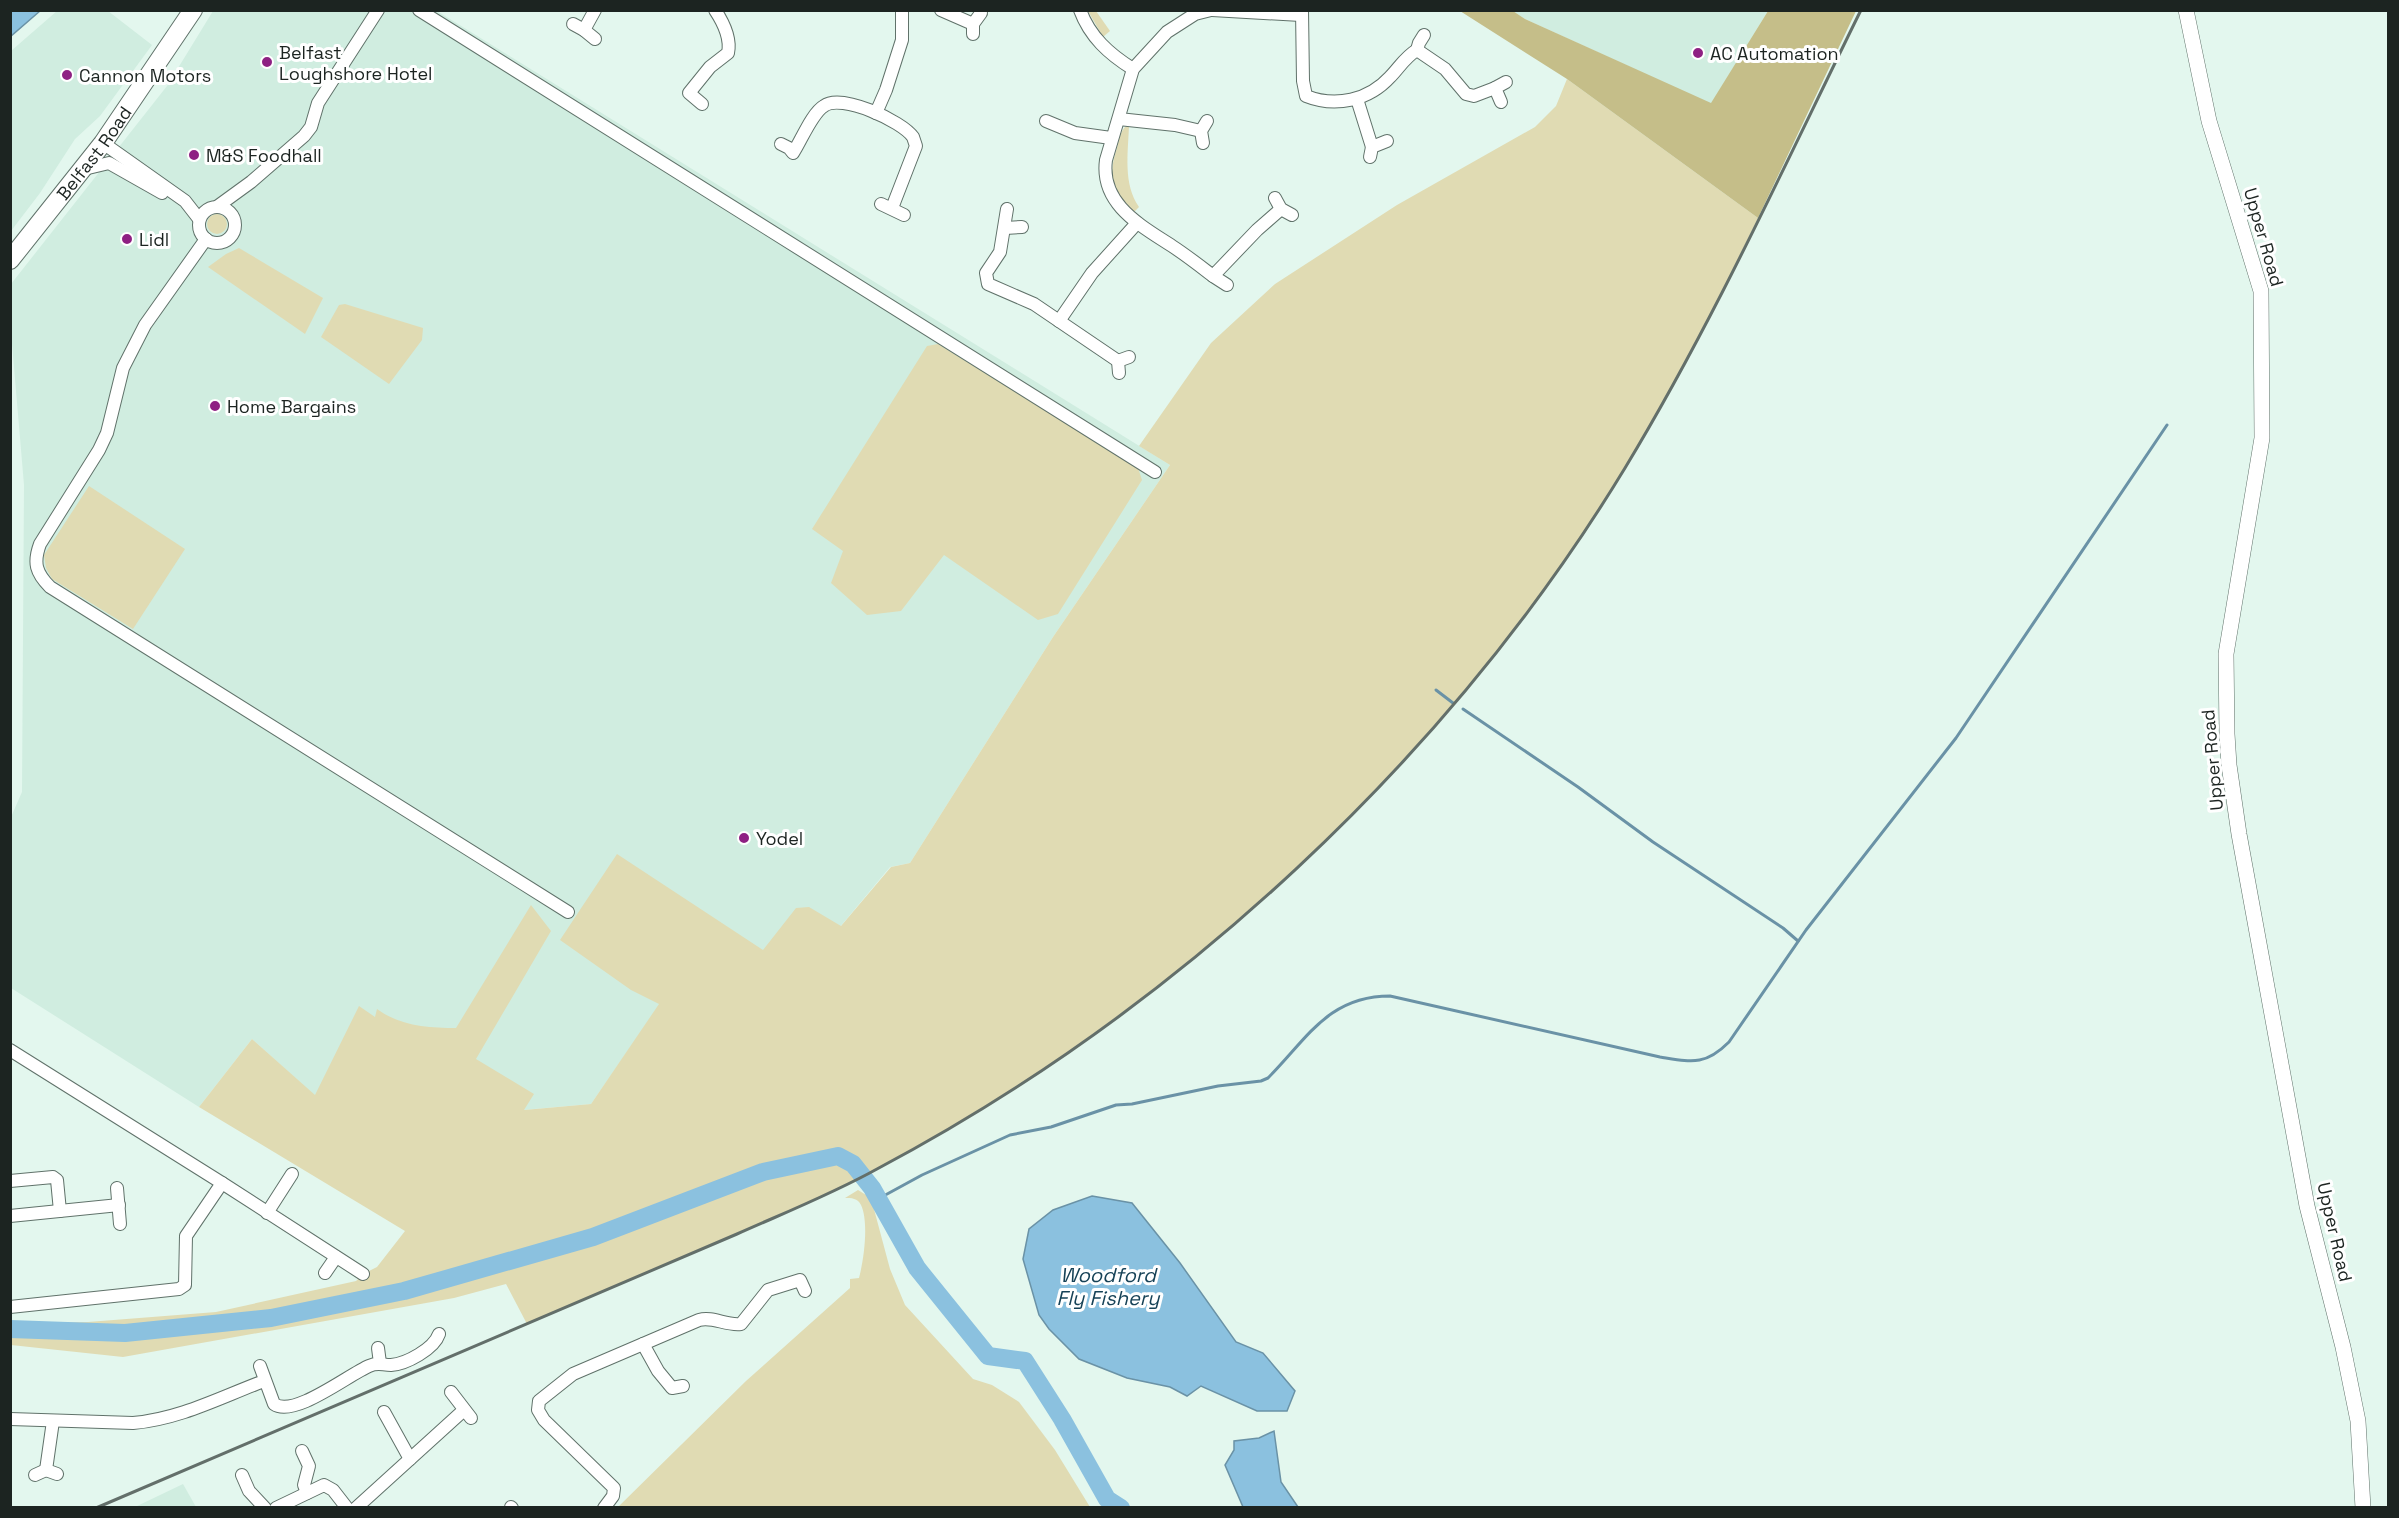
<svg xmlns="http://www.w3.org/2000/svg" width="2399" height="1518" font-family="'Space Grotesk',sans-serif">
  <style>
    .built { fill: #d0ede0 }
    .green { fill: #e0dbb3 }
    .forest { fill: #c5be89 }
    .water { fill: #8bc1df; stroke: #6a92a6; stroke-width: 1.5 }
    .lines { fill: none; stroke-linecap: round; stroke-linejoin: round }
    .stream { stroke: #6a92a6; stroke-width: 3 }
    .river { stroke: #8bc1df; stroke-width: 18 }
    .minor-casing { stroke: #60726a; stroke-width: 14 }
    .major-casing { stroke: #60726a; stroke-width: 16 }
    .highway-casing { stroke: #60726a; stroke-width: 20 }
    .minor { stroke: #fff; stroke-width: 12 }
    .major { stroke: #fff; stroke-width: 15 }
    .highway { stroke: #fff; stroke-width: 18 }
    .rail { stroke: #636f6a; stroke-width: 3 }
    .poi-dot { fill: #8e2083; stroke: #fff; stroke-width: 2 }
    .labels { text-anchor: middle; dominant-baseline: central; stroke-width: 6; stroke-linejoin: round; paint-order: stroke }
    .poi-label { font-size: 18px; fill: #1c2421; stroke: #fff; text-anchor: start }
    .street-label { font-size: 18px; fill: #1c2421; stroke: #fff }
    .water-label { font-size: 20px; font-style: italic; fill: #164257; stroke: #fff }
  </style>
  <rect width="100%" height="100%" fill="#e3f7ee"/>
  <g class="built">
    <polygon points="57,11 108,11 152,45 100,116 75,139 40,193 11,231 11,51"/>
    <polygon points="213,11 437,11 1170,465 1053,637 910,863 890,867 744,1042 660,1004 591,1104 523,1110 394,1167 252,1039 199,1107 11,988 11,817 22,792 24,485 11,332 11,284 167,86"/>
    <polygon points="1513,11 1768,11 1711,104 1525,19"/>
    <polygon points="183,1484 196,1507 135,1507"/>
  </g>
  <g class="green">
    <polygon points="1088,11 1096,11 1110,31 1103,37"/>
    <path d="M1567,79L1758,218C1707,323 1654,428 1589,525C1399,806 1137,1038 834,1191L527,1324L506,1284L454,1298L123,1357L11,1345L10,1324L88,1322L216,1312L356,1281L363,1274L377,1267L405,1231L199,1107L252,1039L315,1095L359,1006L375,1017L377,1009C400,1026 428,1028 456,1028L531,905L551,931L476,1059L534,1094L524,1110L591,1104L659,1004L631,990L560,940L617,854L763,950L796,908L809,907L841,926L891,867L910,863L1053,637L1170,465L1139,446L1211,343L1275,284L1397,205L1535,127L1556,106Z"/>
    <path d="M1126,126H1129C1128,153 1123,184 1139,207L1134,212C1113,191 1107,177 1117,148C1119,140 1120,132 1126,126Z"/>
    <circle cx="217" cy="224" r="10"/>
    <polygon points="239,248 323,298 305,334 208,267 226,254"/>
    <polygon points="345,304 423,328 422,340 389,384 321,337 339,305"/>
    <polygon points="938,344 1138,468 1142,480 1058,614 1038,620 944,555 901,611 867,615 831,583 843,551 812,529 927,346"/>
    <polygon points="89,486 185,549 133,629 52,579 46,568 44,555"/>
    <path d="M858,1190L871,1198L890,1269L905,1305L973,1379L992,1385L1019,1402L1055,1450L1090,1507H618L746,1381L850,1288V1279L859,1278C864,1259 869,1222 861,1205C858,1198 851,1198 845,1198Z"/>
  </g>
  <polygon class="forest" points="1460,11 1513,11 1525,19 1711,103 1768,11 1856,11 1758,218 1567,79"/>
  <g class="water">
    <polygon points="11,10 40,10 40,11 11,36"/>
    <polygon points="1092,1196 1132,1203 1180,1263 1236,1342 1263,1353 1295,1391 1287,1411 1257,1411 1201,1386 1187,1396 1170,1387 1127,1378 1079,1359 1049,1329 1039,1315 1023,1259 1029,1229 1053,1210"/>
    <polygon points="1274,1431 1281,1482 1298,1507 1243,1507 1225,1465 1234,1450 1234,1441 1259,1438"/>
  </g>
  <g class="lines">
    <g class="stream">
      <polyline points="1436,690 1453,703"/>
      <polyline points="1463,709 1578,787 1653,842 1783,928 1798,941"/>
      <path d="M878,1199L922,1175L1010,1135L1051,1127L1116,1105L1132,1104L1218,1086L1261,1081L1268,1078C1307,1039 1328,996 1390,996L1660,1057C1692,1062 1705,1066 1729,1042L1806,930L1956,738L2167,425"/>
    </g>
    <polyline class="river" points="10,1329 125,1333 271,1318 404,1291 593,1237 763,1172 838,1156 853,1164 872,1188 917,1268 988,1356 1025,1361 1062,1419 1107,1499 1121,1508"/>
    <defs>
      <g id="minor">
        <polyline points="419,10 1155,472"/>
        <polyline points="941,10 973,24"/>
        <path d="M1080,10C1090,37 1109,54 1133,69"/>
        <path d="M1211,10L1195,14L1167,32L1133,69L1106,160C1100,204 1140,225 1172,246C1186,255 1200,266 1213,276L1257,230L1281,209"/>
        <polyline points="1212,10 1301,15"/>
        <path d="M1302,10L1303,81L1306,96C1336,108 1369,100 1390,77C1399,68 1405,57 1417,50L1445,69L1466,94L1474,96L1495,88"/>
        <polyline points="573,24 584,30 595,39"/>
        <polyline points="584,30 595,10"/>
        <polyline points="973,34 973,24 981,13"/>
        <polyline points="1417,50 1419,43 1424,35"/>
        <polyline points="1357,99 1372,147"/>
        <polyline points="1501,102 1495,88 1506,82"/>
        <path d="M702,104L689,93L710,67L728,53C731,39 723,22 715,10"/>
        <polyline points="876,113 886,90 902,40 902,10"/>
        <polyline points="1119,119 1175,125 1201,131"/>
        <polyline points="1046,121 1075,133 1111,138"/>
        <polyline points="103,143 185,201 199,219"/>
        <polyline points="1203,143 1201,131 1207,121"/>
        <path d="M781,144L789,148L793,153C801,141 812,113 824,106C841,93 902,121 913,137C914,140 915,143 916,146L892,208"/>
        <polyline points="1370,157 1372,147 1387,141"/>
        <polyline points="84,169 109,163 162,193"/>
        <polyline points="1275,198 1281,209 1292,215"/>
        <polyline points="881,204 904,215"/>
        <polyline points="218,206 251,182 304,136 311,127 318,103 378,10"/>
        <circle cx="217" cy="225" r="18"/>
        <polyline points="1007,209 1000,252 986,273 988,284 1034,304 1118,361"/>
        <polyline points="1005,228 1022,227"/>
        <path d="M206,239L145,325L123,368L107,433L99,450L40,544C33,563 36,573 50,587L568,912"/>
        <polyline points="1213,276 1227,285"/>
        <polyline points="1059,321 1092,273 1137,223"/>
        <polyline points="1119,373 1118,361 1129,357"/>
        <polyline points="10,1050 222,1183"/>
        <polyline points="10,1181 53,1177 57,1180 60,1211"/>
        <polyline points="117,1188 120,1224"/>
        <polyline points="267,1213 292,1174"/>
        <polyline points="10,1216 119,1205"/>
        <polyline points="325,1273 336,1257"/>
        <polyline points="10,1307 179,1289 185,1285 186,1236 222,1183 363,1274"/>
        <polyline points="643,1344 658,1371 672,1388 683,1386"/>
        <polyline points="378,1348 380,1363"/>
        <path d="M260,1366L274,1404C294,1418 348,1375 369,1366C378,1362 382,1365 391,1365C406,1364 434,1349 439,1334"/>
        <polyline points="451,1392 471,1418"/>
        <polyline points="384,1412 410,1459"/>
        <path d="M10,1419L133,1423C180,1419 221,1397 264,1381"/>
        <polyline points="53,1421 46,1470 57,1474"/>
        <polyline points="302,1451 309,1466 304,1485 307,1493"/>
        <polyline points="35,1475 46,1470"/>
        <polyline points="242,1475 249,1491 265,1508"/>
        <polyline points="511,1507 512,1508"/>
        <polyline points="276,1508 324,1485 333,1490 347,1508"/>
        <polyline points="356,1508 464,1410"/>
        <path d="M604,1508L613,1496L614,1488L544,1420L538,1410L539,1401L573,1374L699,1320C713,1316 726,1326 741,1324L768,1290L800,1280L805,1291"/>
      </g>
      <polyline id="major" points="2186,10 2209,121 2261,291 2262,438 2226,654 2227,734 2229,765 2239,834 2307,1206 2343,1347 2358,1421 2363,1508"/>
      <g id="highway">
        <path id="s1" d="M10,260L103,143L193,10"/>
      </g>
    </defs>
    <use href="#minor" class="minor-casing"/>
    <use href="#major" class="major-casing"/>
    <use href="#highway" class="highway-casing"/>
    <use href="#minor" class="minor"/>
    <use href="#major" class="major"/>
    <use href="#highway" class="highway"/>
    <path class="rail" d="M96,1508L737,1234C784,1213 832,1194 877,1169C1177,1010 1449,758 1625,468C1714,321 1785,164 1861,10"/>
  </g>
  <g class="poi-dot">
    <circle cx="1698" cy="53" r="6"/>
    <circle cx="267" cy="62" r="6"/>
    <circle cx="67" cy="75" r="6"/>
    <circle cx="194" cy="155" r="6"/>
    <circle cx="127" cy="239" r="6"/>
    <circle cx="215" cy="406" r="6"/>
    <circle cx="744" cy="838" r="6"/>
  </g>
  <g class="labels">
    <g class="poi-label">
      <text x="279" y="52">Belfast<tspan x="279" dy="21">Loughshore Hotel</tspan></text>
      <text x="1710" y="53">AC Automation</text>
      <text x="79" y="75">Cannon Motors</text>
      <text x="206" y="155">M&amp;S Foodhall</text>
      <text x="139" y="239">Lidl</text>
      <text x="227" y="406">Home Bargains</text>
      <text x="756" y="838">Yodel</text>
    </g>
    <g class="street-label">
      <text stroke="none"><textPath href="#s1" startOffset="136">Belfast Road</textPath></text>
      <text transform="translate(2264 237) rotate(74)">Upper Road</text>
      <text transform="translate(2212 760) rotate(-95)">Upper Road</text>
      <text transform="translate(2335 1232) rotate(77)">Upper Road</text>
    </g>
    <g class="water-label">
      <text x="1108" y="1275">Woodford<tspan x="1108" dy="23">Fly Fishery</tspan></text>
    </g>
  </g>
  <rect width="2399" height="1518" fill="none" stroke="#1c2421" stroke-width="24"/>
</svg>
